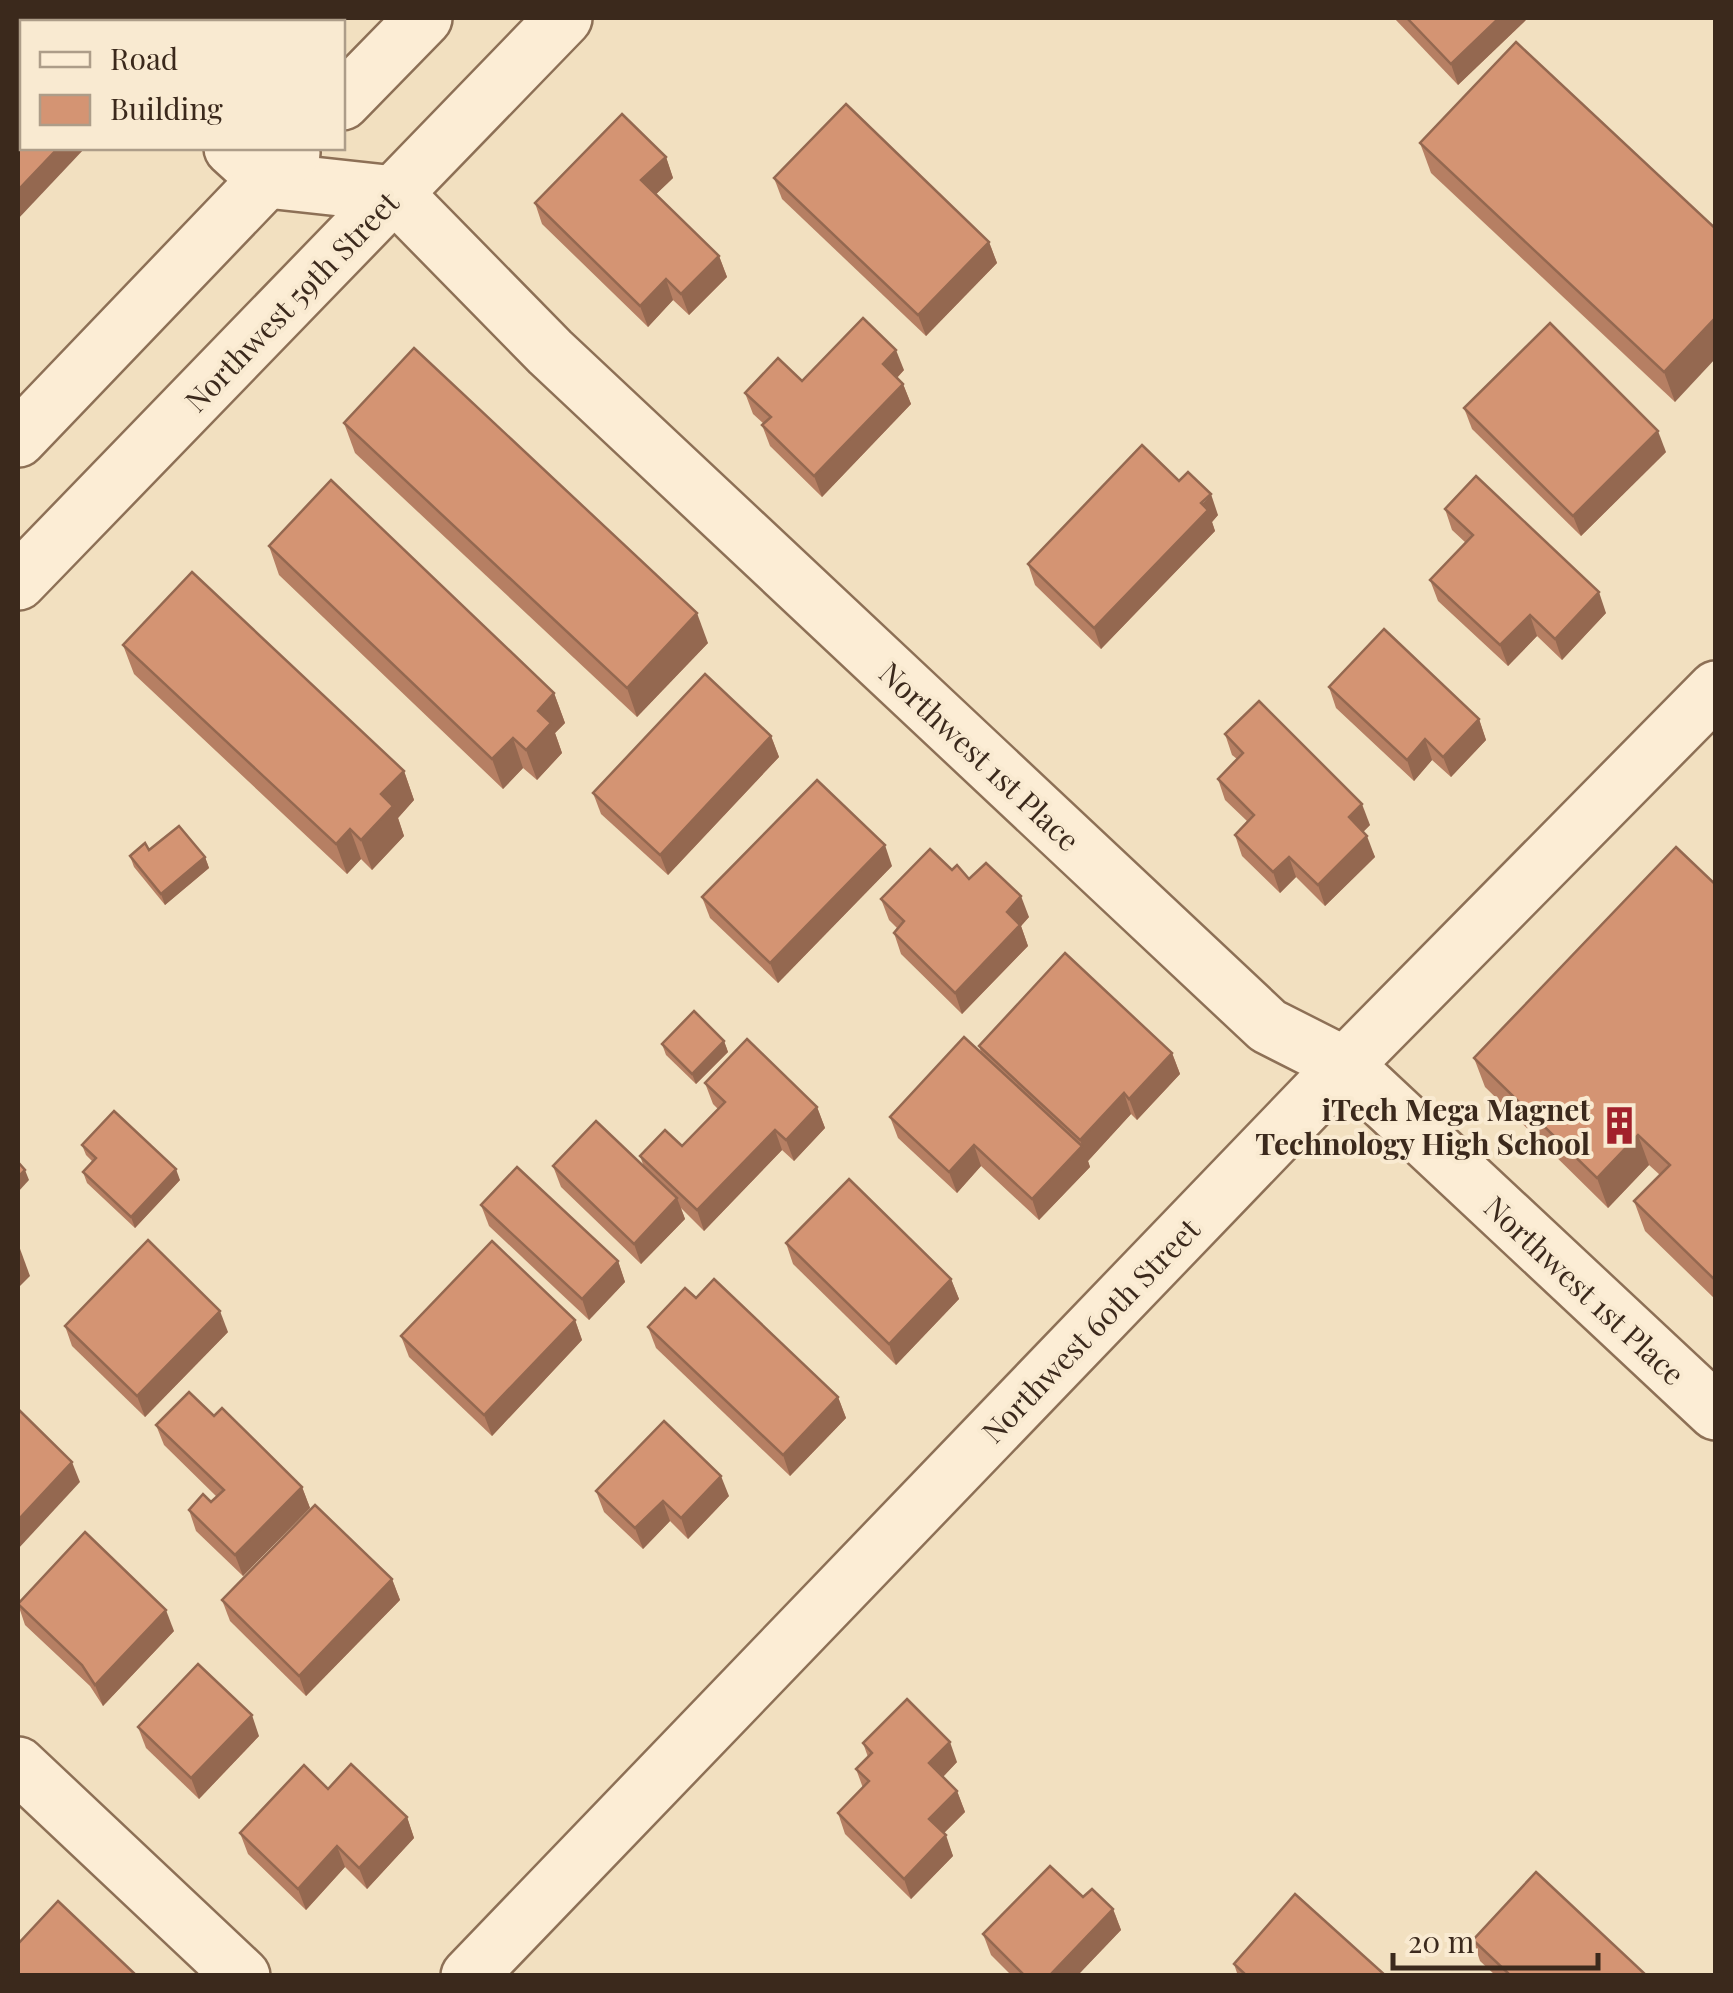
<svg xmlns="http://www.w3.org/2000/svg" width="1733" height="1993" font-family="'Playfair Display',serif">
  <style>
    .lines { fill: none; stroke-linecap: round; stroke-linejoin: round }
    .street-casing { stroke: #8d7056; stroke-width: 60 }
    .street { stroke: #fcedd5; stroke-width: 55 }
    .wall { fill: #b67f63 }
    .shaded-wall { fill: #946850 }
    .building { fill: #d49473; stroke: #946850; stroke-width: 2.5 }
    .labels { text-anchor: middle; dominant-baseline: central; stroke-width: 8; stroke-linejoin: round; paint-order: stroke }
    .street-label { font-size: 30px; fill: #3b291c; stroke: #f9ead1 }
    .poi-label { font-size: 30px; font-weight: bold; fill: #3b291c; stroke: #f9ead1; text-anchor: end }
  </style>
  <rect width="100%" height="100%" fill="#f2e0c0"/>
  <g class="lines">
    <defs>
      <g id="street">
        <polyline points="93,18 98,22"/>
        <polyline points="342,102 424,18"/>
        <polyline points="232,148 267,180 395,194 550,352 1268,1026 1345,1065 1716,1412"/>
        <polyline points="18,439 292,153"/>
        <polyline points="18,582 564,18"/>
        <polyline points="18,1765 242,1976"/>
        <polyline points="469,1976 1345,1065 1716,689"/>
      </g>
    </defs>
    <use href="#street" class="street-casing"/>
    <use href="#street" class="street"/>
  </g>
  <g class="wall">
    <polygon points="1394,18 1528,18 1458,85"/>
    <polygon points="1420,143 1716,229 1675,402 1431,173"/>
    <polygon points="666,157 673,178 656,194 719,256 727,277 689,315 673,300 648,327 542,224 535,203"/>
    <polygon points="774,178 989,242 997,263 926,336 782,199"/>
    <polygon points="904,370 897,378 903,384 911,404 822,497 770,446 762,425 764,424 753,414 745,393 802,381"/>
    <polygon points="1464,408 1666,452 1581,536 1472,429"/>
    <polygon points="344,423 708,643 637,717 355,453"/>
    <polygon points="1179,481 1218,515 1212,522 1215,531 1101,649 1035,585 1028,564"/>
    <polygon points="1445,509 1606,613 1562,660 1537,636 1508,666 1438,601 1430,580 1466,543 1452,530"/>
    <polygon points="269,546 554,693 565,723 555,733 562,753 537,780 523,768 503,789 279,575"/>
    <polygon points="123,645 404,771 414,800 398,818 404,836 372,870 361,859 347,874 134,674"/>
    <polygon points="1329,687 1479,719 1486,740 1451,777 1432,760 1414,781 1336,708"/>
    <polygon points="1225,734 1370,825 1363,832 1375,857 1325,906 1296,877 1280,893 1242,856 1235,835 1247,821 1225,800 1218,779 1237,759 1232,755"/>
    <polygon points="771,736 779,757 668,875 601,814 593,793"/>
    <polygon points="149,850 205,857 209,868 165,905 134,867 130,856"/>
    <polygon points="892,866 778,983 710,918 702,897"/>
    <polygon points="969,879 1029,917 1021,926 1028,946 962,1014 901,954 894,933 897,928 889,920 881,899"/>
    <polygon points="1716,885 1716,1300 1645,1231 1634,1201 1660,1175 1649,1165 1608,1208 1485,1087 1474,1058"/>
    <polygon points="724,1041 728,1052 696,1084 666,1055 662,1044"/>
    <polygon points="979,1046 1172,1053 1180,1074 1137,1120 1131,1114 1088,1161 1090,1167 1039,1220 981,1166 957,1193 898,1138 890,1117 981,1052"/>
    <polygon points="705,1083 817,1107 825,1128 794,1161 782,1150 704,1231 681,1208 685,1219 641,1264 561,1187 553,1166 644,1167 640,1156 682,1146 718,1109 713,1104"/>
    <polygon points="82,1145 180,1180 135,1228 87,1183 83,1172 93,1162 86,1155"/>
    <polygon points="481,1205 618,1261 625,1282 589,1320 489,1226"/>
    <polygon points="786,1243 951,1279 959,1299 896,1365 793,1264"/>
    <polygon points="696,1298 838,1397 846,1418 790,1476 656,1348 648,1327"/>
    <polygon points="575,1320 582,1340 492,1436 409,1357 401,1336"/>
    <polygon points="65,1326 228,1332 145,1417 72,1346"/>
    <polygon points="214,1416 302,1487 310,1508 243,1576 196,1531 189,1510 211,1502 217,1497 164,1445 156,1425"/>
    <polygon points="596,1491 729,1496 688,1539 670,1521 643,1549 604,1512"/>
    <polygon points="392,1579 400,1600 306,1696 230,1621 222,1600"/>
    <polygon points="18,1604 174,1631 103,1706 90,1686 25,1625"/>
    <polygon points="138,1727 259,1736 199,1799 146,1748"/>
    <polygon points="863,1743 957,1762 943,1777 957,1791 965,1812 944,1833 953,1856 911,1899 845,1834 838,1813 863,1788 856,1769 868,1757"/>
    <polygon points="328,1789 407,1817 414,1838 367,1889 345,1867 306,1910 248,1854 240,1833"/>
    <polygon points="1113,1909 1121,1930 1077,1976 1012,1976 991,1955 983,1934"/>
    <polygon points="1473,1940 1647,1976 1496,1976 1480,1961"/>
    <polygon points="1234,1964 1247,1976 1238,1976"/>
  </g>
  <g class="shaded-wall">
    <polygon points="1499,18 1528,18 1458,85 1451,64"/>
    <polygon points="58,148 85,148 18,219 18,190"/>
    <polygon points="666,157 673,178 649,201 641,180"/>
    <polygon points="989,242 997,263 926,336 918,315"/>
    <polygon points="719,256 727,277 689,315 681,294"/>
    <polygon points="666,279 673,300 648,327 640,306"/>
    <polygon points="1716,317 1716,358 1675,402 1664,372"/>
    <polygon points="896,350 904,370 890,385 883,364"/>
    <polygon points="903,384 911,404 822,497 814,476"/>
    <polygon points="1658,431 1666,452 1581,536 1573,516"/>
    <polygon points="1211,494 1218,515 1212,522 1215,531 1101,649 1094,628"/>
    <polygon points="1599,592 1606,613 1562,660 1555,639"/>
    <polygon points="697,613 708,643 637,717 627,688"/>
    <polygon points="1530,615 1537,636 1508,666 1500,645"/>
    <polygon points="554,693 565,723 555,733 562,753 537,780 526,750 538,711"/>
    <polygon points="1479,719 1486,740 1451,777 1443,757"/>
    <polygon points="771,736 779,757 668,875 660,855"/>
    <polygon points="513,738 523,768 503,789 492,759"/>
    <polygon points="1425,739 1432,760 1414,781 1407,760"/>
    <polygon points="404,771 414,800 398,818 404,836 372,870 361,840 381,794"/>
    <polygon points="1362,804 1370,825 1357,838 1349,817"/>
    <polygon points="350,829 361,859 347,874 336,844"/>
    <polygon points="1367,836 1375,857 1325,906 1318,885"/>
    <polygon points="885,845 892,866 778,983 770,963"/>
    <polygon points="205,857 209,868 165,905 161,894"/>
    <polygon points="1289,857 1296,877 1280,893 1273,872"/>
    <polygon points="1021,896 1029,917 1021,926 1028,946 962,1014 955,993 1007,912"/>
    <polygon points="724,1041 728,1052 696,1084 692,1074"/>
    <polygon points="1172,1053 1180,1074 1137,1120 1129,1099"/>
    <polygon points="1124,1093 1131,1114 1088,1161 1090,1167 1039,1220 1032,1199 1082,1146 1080,1140"/>
    <polygon points="817,1107 825,1128 794,1161 786,1140"/>
    <polygon points="775,1130 782,1150 704,1231 697,1210"/>
    <polygon points="1638,1135 1649,1165 1608,1208 1597,1178"/>
    <polygon points="974,1145 981,1166 957,1193 949,1172"/>
    <polygon points="176,1169 180,1180 135,1228 131,1217"/>
    <polygon points="25,1170 29,1180 18,1192 18,1177"/>
    <polygon points="677,1198 685,1219 641,1264 634,1244"/>
    <polygon points="19,1246 30,1276 18,1288 18,1248"/>
    <polygon points="618,1261 625,1282 589,1320 582,1299"/>
    <polygon points="951,1279 959,1299 896,1365 889,1344"/>
    <polygon points="220,1311 228,1332 145,1417 137,1396"/>
    <polygon points="575,1320 582,1340 492,1436 484,1415"/>
    <polygon points="838,1397 846,1418 790,1476 783,1455"/>
    <polygon points="72,1462 80,1482 18,1549 18,1520"/>
    <polygon points="721,1476 729,1496 688,1539 681,1518"/>
    <polygon points="302,1487 310,1508 243,1576 235,1555"/>
    <polygon points="663,1501 670,1521 643,1549 635,1528"/>
    <polygon points="392,1579 400,1600 306,1696 299,1676"/>
    <polygon points="166,1610 174,1631 103,1706 95,1685"/>
    <polygon points="252,1715 259,1736 199,1799 191,1778"/>
    <polygon points="950,1742 957,1762 936,1784 929,1763"/>
    <polygon points="957,1791 965,1812 937,1840 929,1819"/>
    <polygon points="407,1817 414,1838 367,1889 359,1868"/>
    <polygon points="946,1835 953,1856 911,1899 904,1879"/>
    <polygon points="337,1846 345,1867 306,1910 298,1889"/>
    <polygon points="1113,1909 1121,1930 1077,1976 1049,1976"/>
  </g>
  <g class="building">
    <polygon points="1407,18 1499,18 1451,64"/>
    <polygon points="1516,42 1716,229 1716,317 1664,372 1420,143"/>
    <polygon points="18,61 22,66 22,148 58,148 18,190"/>
    <polygon points="846,104 989,242 918,315 774,178"/>
    <polygon points="622,114 666,157 641,180 719,256 681,294 666,279 640,306 535,203"/>
    <polygon points="863,318 896,350 883,364 903,384 814,476 762,425 771,417 745,393 778,358 802,381"/>
    <polygon points="1550,323 1658,431 1573,516 1464,408"/>
    <polygon points="414,348 697,613 627,688 344,423"/>
    <polygon points="1142,445 1179,481 1188,472 1211,494 1201,503 1208,510 1094,628 1028,564"/>
    <polygon points="1476,476 1599,592 1555,639 1530,615 1500,645 1430,580 1473,535 1445,509"/>
    <polygon points="331,480 554,693 538,711 551,723 526,750 513,738 492,759 269,546"/>
    <polygon points="192,572 404,771 381,794 393,806 361,840 350,829 336,844 123,645"/>
    <polygon points="1384,629 1479,719 1443,757 1425,739 1407,760 1329,687"/>
    <polygon points="705,674 771,736 660,855 593,793"/>
    <polygon points="1259,701 1362,804 1349,817 1367,836 1318,885 1289,857 1273,872 1235,835 1254,815 1218,779 1243,753 1225,734"/>
    <polygon points="817,780 885,845 770,963 702,897"/>
    <polygon points="179,826 205,857 161,894 130,856 145,843 149,850"/>
    <polygon points="1676,847 1716,885 1716,1281 1634,1201 1670,1165 1638,1135 1597,1178 1474,1058"/>
    <polygon points="930,849 952,870 957,865 969,879 986,863 1021,896 1007,912 1020,925 955,993 894,933 904,921 881,899"/>
    <polygon points="1065,953 1172,1053 1129,1099 1124,1093 1080,1140 979,1046"/>
    <polygon points="694,1011 724,1041 692,1074 662,1044"/>
    <polygon points="964,1037 1082,1146 1032,1199 974,1145 949,1172 890,1117"/>
    <polygon points="747,1039 817,1107 786,1140 775,1130 697,1210 640,1156 665,1130 682,1146 725,1102 705,1083"/>
    <polygon points="114,1111 176,1169 131,1217 83,1172 96,1158 82,1145"/>
    <polygon points="596,1121 677,1198 634,1244 553,1166"/>
    <polygon points="18,1162 25,1170 18,1177"/>
    <polygon points="517,1167 618,1261 582,1299 481,1205"/>
    <polygon points="849,1179 951,1279 889,1344 786,1243"/>
    <polygon points="148,1240 220,1311 137,1396 65,1326"/>
    <polygon points="492,1241 575,1320 484,1415 401,1336"/>
    <polygon points="714,1279 838,1397 783,1455 648,1327 685,1288 696,1298"/>
    <polygon points="189,1392 214,1416 222,1408 302,1487 235,1555 189,1510 203,1494 211,1502 224,1490 156,1425"/>
    <polygon points="18,1409 72,1462 18,1520"/>
    <polygon points="664,1421 721,1476 681,1518 663,1501 635,1528 596,1491"/>
    <polygon points="315,1505 392,1579 299,1676 222,1600"/>
    <polygon points="85,1532 166,1610 95,1685 82,1665 18,1604"/>
    <polygon points="198,1664 252,1715 191,1778 138,1727"/>
    <polygon points="907,1699 950,1742 929,1763 957,1791 929,1819 946,1835 904,1879 838,1813 869,1781 856,1769 872,1753 863,1743"/>
    <polygon points="351,1764 407,1817 359,1868 337,1846 298,1889 240,1833 304,1765 328,1789"/>
    <polygon points="1050,1866 1083,1897 1092,1889 1113,1909 1049,1976 1025,1976 983,1934"/>
    <polygon points="1536,1872 1647,1976 1511,1976 1473,1940"/>
    <polygon points="1295,1894 1386,1976 1247,1976 1234,1964"/>
    <polygon points="58,1901 137,1976 18,1976 18,1944"/>
  </g>
  <defs>
    <symbol id="building-bare" viewBox="-9 -9 18 18"><path d="M-4-6H4V6H1V3H-1V6H-4ZM-2.5-4.3h1.7v1.8h-1.7ZM.8-4.3h1.7v1.8H.8ZM-2.5-1h1.7V.8h-1.7ZM.8-1h1.7V.8H.8Z" fill="#a2212b" stroke="#f9ead1" stroke-width="2.5" paint-order="stroke"/></symbol>
  </defs>
  <g fill-rule="evenodd">
    <use href="#building-bare" x="1592" y="1098" width="55" height="55"/>
  </g>
  <g class="labels">
    <g class="street-label">
      <text transform="translate(291 301) rotate(-46)">Northwest 59th Street</text>
      <text transform="translate(980 756) rotate(43)">Northwest 1st Place</text>
      <text transform="translate(1585 1290) rotate(43)">Northwest 1st Place</text>
      <text transform="translate(1090 1330) rotate(-46)">Northwest 60th Street</text>
    </g>
    <g class="poi-label">
      <text x="1590" y="1109">iTech Mega Magnet<tspan x="1590" dy="34">Technology High School</tspan></text>
    </g>
  </g>
  <rect width="1733" height="1993" fill="none" stroke="#3b291c" stroke-width="40"/>
  <rect x="20" y="20" width="325" height="130" fill="#f9ead1" stroke="#ad9d89" stroke-width="2.5"/>
  <rect x="40" y="52" width="50" height="15" fill="#fcedd5" stroke="#ad9d89" stroke-width="2.5"/>
  <text x="110" y="70" font-size="30" fill="#3b291c">Road</text>
  <rect x="40" y="95" width="50" height="30" fill="#d49473" stroke="#ad9d89" stroke-width="2.5"/>
  <text x="110" y="120" font-size="30" fill="#3b291c">Building</text>
  <path d="M1393 1953v15h205v-15" fill="none" stroke="#3b291c" stroke-width="5"/>
  <text x="1408" y="1953" font-size="30" fill="#3b291c" stroke="#f9ead1" stroke-width="8" paint-order="stroke">20 m</text>
</svg>
